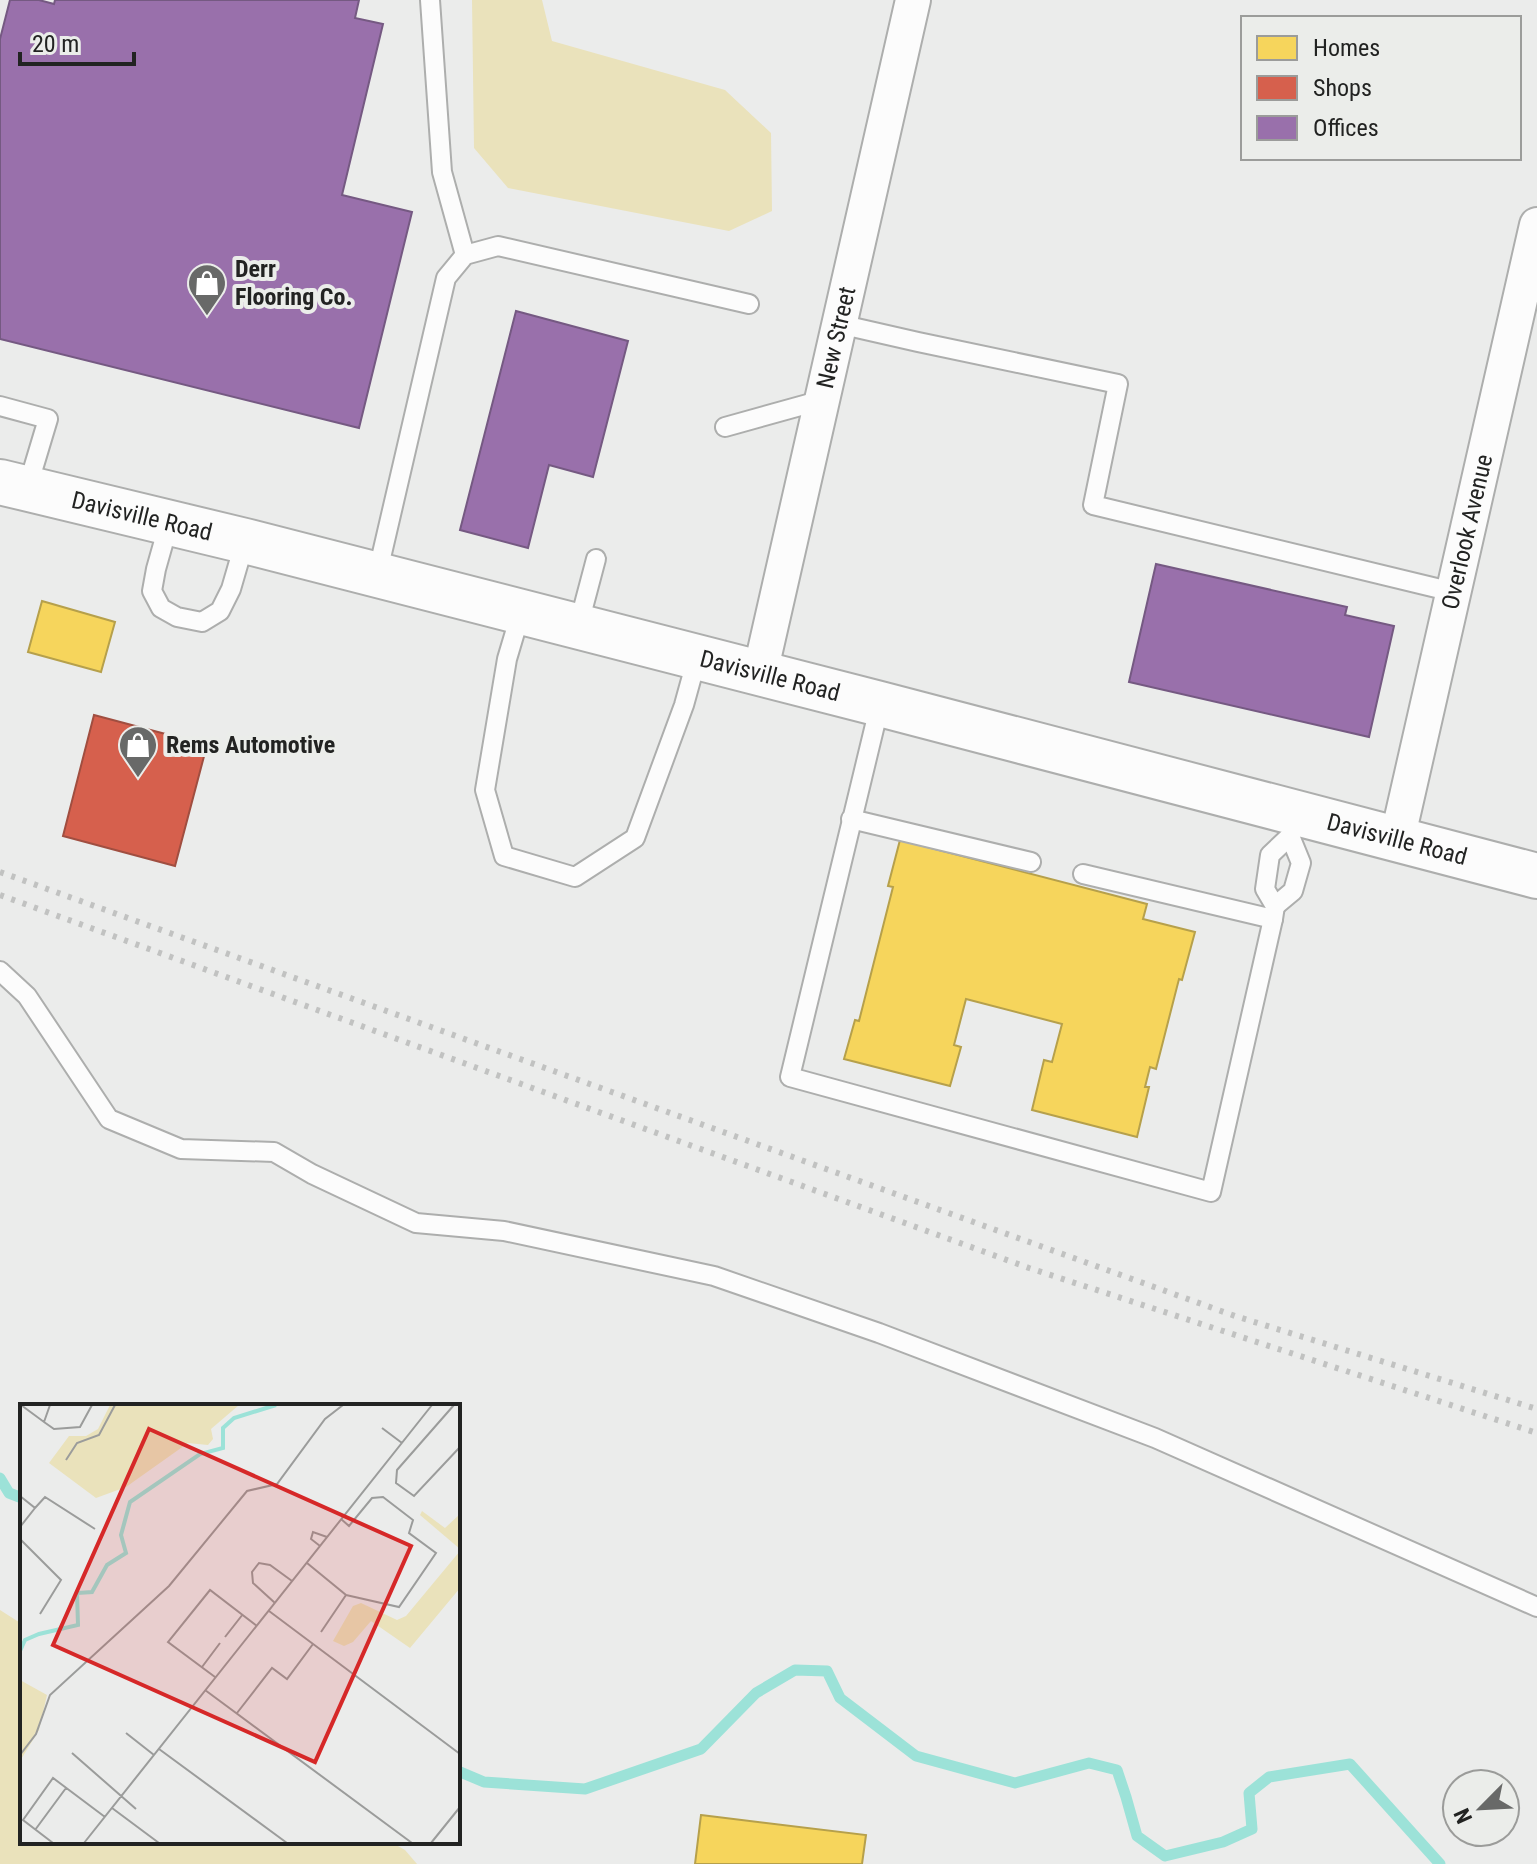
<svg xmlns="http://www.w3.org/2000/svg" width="1537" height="1864" font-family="'Roboto Condensed',sans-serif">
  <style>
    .green { fill: #eae2bb }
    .homes { fill: #f6d55c; stroke: #b6a04b; stroke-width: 2 }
    .shops { fill: #d6604d; stroke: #a04e40; stroke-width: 2 }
    .offices { fill: #9970ab; stroke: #755982; stroke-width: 2 }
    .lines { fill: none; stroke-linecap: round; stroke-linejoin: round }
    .stream { stroke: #9ce2d8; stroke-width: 11 }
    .service-casing { stroke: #adaead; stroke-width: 22 }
    .minor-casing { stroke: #adaead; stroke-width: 38 }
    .tertiary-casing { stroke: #adaead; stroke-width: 48 }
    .service { stroke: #fcfcfc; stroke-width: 18 }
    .minor { stroke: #fcfcfc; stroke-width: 34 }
    .tertiary { stroke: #fcfcfc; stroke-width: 44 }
    .rail { stroke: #c1c2c1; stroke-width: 6; stroke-dasharray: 4 8; stroke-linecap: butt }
    .labels { text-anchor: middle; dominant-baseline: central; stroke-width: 8; stroke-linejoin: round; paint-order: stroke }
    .poi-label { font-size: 24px; font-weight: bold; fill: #222322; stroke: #ebedea; text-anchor: start }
    .street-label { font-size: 24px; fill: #222322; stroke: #ebedea }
    .inset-river { fill: none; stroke: #9ce2d8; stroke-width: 4 }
    .inset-road { fill: none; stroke: #9b9c9b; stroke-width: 2 }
    .view { fill: #d62828; fill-opacity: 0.15; stroke: #d62828; stroke-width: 4 }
    .inset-edge { fill: none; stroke: #222322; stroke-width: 4 }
  </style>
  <rect width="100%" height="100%" fill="#ebeceb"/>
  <g class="green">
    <polygon points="472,0 542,0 552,41 725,90 771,133 772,211 729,231 508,188 474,148"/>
    <polygon points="0,1610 22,1624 22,1842 391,1842 405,1850 417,1864 0,1864"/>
  </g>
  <g class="homes">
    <polygon points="42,601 115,622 101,672 28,652"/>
    <polygon points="900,840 1147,904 1143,919 1195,932 1182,980 1179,979 1156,1069 1150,1067 1145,1087 1149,1087 1137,1137 1032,1110 1044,1060 1052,1062 1062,1024 966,999 954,1045 961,1047 950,1086 844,1059 855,1020 859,1021 893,887 888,886"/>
    <polygon points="701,1815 866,1835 862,1864 695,1864"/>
  </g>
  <polygon class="shops" points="94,715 207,745 175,866 63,836"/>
  <g class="offices">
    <polygon points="10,0 39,0 54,4 55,0 359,0 355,18 383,24 342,195 412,212 359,428 0,339 0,39"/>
    <polygon points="516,311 628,341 593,477 549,465 528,548 460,530"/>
    <polygon points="1156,564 1347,607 1345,615 1394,626 1369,737 1129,682"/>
  </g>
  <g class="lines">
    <g class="stream">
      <polyline points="0,1478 9,1493 22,1498"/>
      <polyline points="458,1771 484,1782 585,1789 701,1749 756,1693 795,1670 827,1671 840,1698 916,1756 1015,1783 1089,1763 1117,1770 1126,1797 1137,1836 1165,1856 1223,1842 1252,1829 1249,1793 1269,1777 1350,1764 1440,1864"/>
    </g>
    <defs>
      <g id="service">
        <polyline points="430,0 442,172 465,255"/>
        <polyline points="839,324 918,342 1118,384 1093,505 1453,592"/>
        <polyline points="0,406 48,419 27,489"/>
        <polyline points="725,427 822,400"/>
        <polyline points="169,523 156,569 152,591 161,608 177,617 202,622 220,611 231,589 245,541"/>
        <polyline points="377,575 446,278 465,255 498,246 749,304"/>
        <polyline points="521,612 507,659 485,790 504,856 575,877 635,838 684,705 697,658"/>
        <polyline points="578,627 596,559"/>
        <polyline points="880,704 790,1077 1211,1192 1273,919 1275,906 1265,889 1270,855 1290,836 1297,814"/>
        <polyline points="851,819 1031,862"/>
        <polyline points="1083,874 1273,919"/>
        <polyline points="1275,906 1293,891 1301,863 1290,836"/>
        <polyline points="0,971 27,996 109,1119 181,1149 274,1152 312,1174 416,1223 504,1231 714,1276 879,1333 1155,1438 1537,1607"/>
      </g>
      <g id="minor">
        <path id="s1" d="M760,673L913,0"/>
        <path id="s2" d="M1397,840L1537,225"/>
      </g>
      <g id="tertiary">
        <path id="s3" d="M0,482L245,541L880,704L1537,876"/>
      </g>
    </defs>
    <use href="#service" class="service-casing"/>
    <use href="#minor" class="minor-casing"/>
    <use href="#tertiary" class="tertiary-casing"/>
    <use href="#service" class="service"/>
    <use href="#minor" class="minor"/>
    <use href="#tertiary" class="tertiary"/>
    <g class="rail">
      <polyline points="0,872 1235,1316 1537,1409"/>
      <polyline points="0,895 1029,1268 1537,1433"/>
    </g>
  </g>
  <defs>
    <symbol id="shop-pin" viewBox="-11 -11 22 30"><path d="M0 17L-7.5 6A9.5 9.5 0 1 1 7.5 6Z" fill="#686968" stroke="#ebedea"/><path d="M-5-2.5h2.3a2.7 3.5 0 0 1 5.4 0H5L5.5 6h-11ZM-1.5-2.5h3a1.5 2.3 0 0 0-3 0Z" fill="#fff"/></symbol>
  </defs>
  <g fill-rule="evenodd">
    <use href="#shop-pin" x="185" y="261" width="44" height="60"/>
    <use href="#shop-pin" x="116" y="723" width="44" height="60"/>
  </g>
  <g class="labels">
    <g class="poi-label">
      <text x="235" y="269">Derr<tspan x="235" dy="28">Flooring Co.</tspan></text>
      <text x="166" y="745">Rems Automotive</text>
    </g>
    <g class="street-label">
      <text stroke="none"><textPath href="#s1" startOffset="344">New Street</textPath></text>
      <text stroke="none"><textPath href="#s3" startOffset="146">Davisville Road</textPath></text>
      <text stroke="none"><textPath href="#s2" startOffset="316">Overlook Avenue</textPath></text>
      <text stroke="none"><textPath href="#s3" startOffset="794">Davisville Road</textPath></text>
      <text stroke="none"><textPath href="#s3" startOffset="1442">Davisville Road</textPath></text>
    </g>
  </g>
  <g transform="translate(20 1404)">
    <rect width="440" height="440" fill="#ebeceb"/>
    <path d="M90,1H219L191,25L193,35L188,41L168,39L106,83L76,94L29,59L49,32H66L78,25ZM402,107L425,124L440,110V145L400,111ZM440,147V184L390,244L351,217L333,238L324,242L313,237L333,202L341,199L377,216L386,212ZM0,276L27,291L19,326L0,357Z" fill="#eae2bb"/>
    <path class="inset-river" d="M0,247L5,236L19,230L58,221L57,189L72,188L87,161L106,149L101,131L110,98L180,50L203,44V24L214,14L256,1"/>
    <path class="inset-road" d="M1,1L24,18L30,1M434,1L377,66L376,79L394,92L440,43M24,18L34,25L60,23L72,1M362,24L382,39M46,56L57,39L79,31L95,1M0,92L15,104L0,123M15,104L25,93L75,125M321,115L329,122L352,94L363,93L393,116L389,129L416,149L379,203L326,191M0,135L41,176L20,210M300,142L291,135L293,128L307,133M287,159L326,191L301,228M255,199L233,179L232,168L239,159L250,161L272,177M249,207L440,350M205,233L223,210M182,263L200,239M195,273L148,238L190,186L237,222M185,286L392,439M217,309L252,264L267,275L293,240M106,329L134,351M139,345L267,439M52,349L116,405M0,351L16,330L30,291L149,182L227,87L257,80L305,15L323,1M92,404L139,439M15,426L46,384M33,439L3,416L33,374L85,413M64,439L412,1M411,439L440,403"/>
    <path class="view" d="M129,25L391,142L295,358L33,241Z"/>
    <rect width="440" height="440" class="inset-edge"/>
  </g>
  <rect x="1241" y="16" width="280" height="144" fill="#ebedea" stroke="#9b9c9a" stroke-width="2"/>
  <rect x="1257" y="36" width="40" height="24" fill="#f6d55c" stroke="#9b9c9a" stroke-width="2"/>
  <text x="1313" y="56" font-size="24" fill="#222322">Homes</text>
  <rect x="1257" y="76" width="40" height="24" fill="#d6604d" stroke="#9b9c9a" stroke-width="2"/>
  <text x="1313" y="96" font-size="24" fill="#222322">Shops</text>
  <rect x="1257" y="116" width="40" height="24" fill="#9970ab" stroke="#9b9c9a" stroke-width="2"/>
  <text x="1313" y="136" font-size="24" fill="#222322">Offices</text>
  <g transform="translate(1481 1808) rotate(246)"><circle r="38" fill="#ebedea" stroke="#9b9c9a" stroke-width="2"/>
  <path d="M0-6L14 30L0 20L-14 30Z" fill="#686968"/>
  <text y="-12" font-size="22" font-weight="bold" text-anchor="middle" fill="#222322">N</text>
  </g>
  <path d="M20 52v12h114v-12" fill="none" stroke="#222322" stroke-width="4"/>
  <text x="32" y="52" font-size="24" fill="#222322" stroke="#ebedea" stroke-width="6" paint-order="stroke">20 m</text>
</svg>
